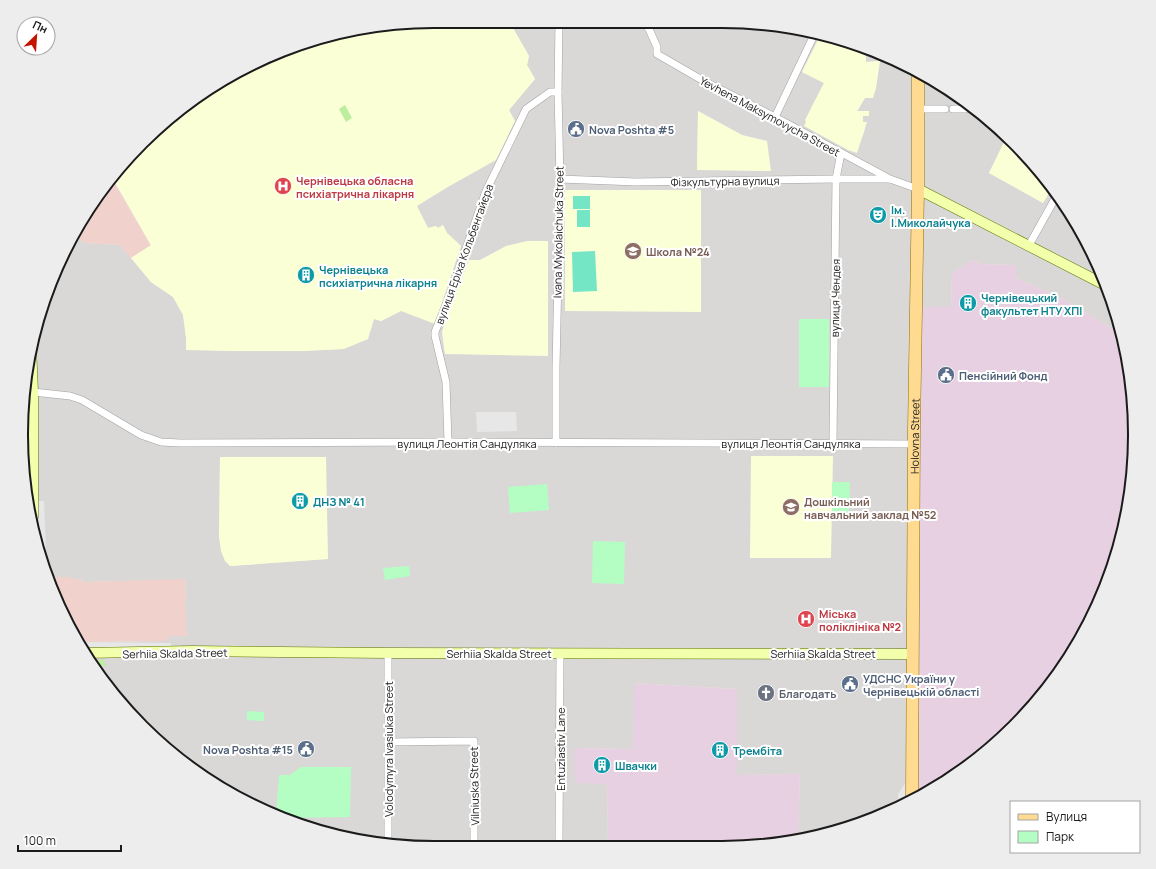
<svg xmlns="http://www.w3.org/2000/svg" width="1156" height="869" font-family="Manrope,sans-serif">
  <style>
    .residential { fill: #d9d8d7; fill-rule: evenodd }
    .commercial { fill: #f1d1cb }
    .industrial { fill: #e7d0e1 }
    .education { fill: #fbffd6 }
    .religious { fill: #c9c9c9 }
    .grass { fill: #bdee9f }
    .park { fill: #b5fec3 }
    .pitch { fill: #74e5c5 }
    .parking { fill: #e7e7e7 }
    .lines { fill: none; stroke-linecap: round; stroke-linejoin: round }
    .street-casing { stroke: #a2a2a2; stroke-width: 8 }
    .secondary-casing { stroke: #5b7300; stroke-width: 11 }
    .primary-casing { stroke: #917000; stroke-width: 13 }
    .street { stroke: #fff; stroke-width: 7 }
    .secondary { stroke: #f2ffab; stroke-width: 10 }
    .primary { stroke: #ffdb92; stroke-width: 12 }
    .labels { text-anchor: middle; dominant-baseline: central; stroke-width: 4; stroke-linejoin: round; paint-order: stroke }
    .street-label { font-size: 11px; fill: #1b1b1b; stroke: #fff }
    .service-label { font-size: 11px; font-weight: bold; fill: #4e5e75; stroke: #fff; text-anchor: start }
    .health-label { font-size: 11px; font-weight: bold; fill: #be3a42; stroke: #fff; text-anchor: start }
    .culture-label { font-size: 11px; font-weight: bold; fill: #0d838f; stroke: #fff; text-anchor: start }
    .education-label { font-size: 11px; font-weight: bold; fill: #785e54; stroke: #fff; text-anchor: start }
    .worship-label { font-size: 11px; font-weight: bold; fill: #5b616d; stroke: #fff; text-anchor: start }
    .rim { fill: none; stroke: #1b1b1b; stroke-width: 2 }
  </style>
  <rect width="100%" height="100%" fill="#eeeadf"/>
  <g class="residential">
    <path d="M509,21H519L524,28L545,21L748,22L821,34L802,72L824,83L811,108L856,153L864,133L866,122H863V116H869V112H857L865,98L876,88L879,61L866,62V49L905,64L973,106L1007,136L989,173L1043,203L1052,188L1065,205L1103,276L1119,328L1116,331L1065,300L1016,278V265L981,264L973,260L952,273L951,306L914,798L880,817L798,838L800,774L737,775V689L635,683L633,749L574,748L607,784L608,844H380L276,817L205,778L142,727L91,664L80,642L168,641V636L186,599L185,580L84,582L79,579H71L70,577H48L43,568L22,461L29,354L64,251L73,237L86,243L120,245L131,258L151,282L173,297L183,314L186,338V349L231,351H304L344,349L374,319L381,321L401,311L461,246L447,233L443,225L437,228L436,226L428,228L416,206L446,188L515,121L509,110L535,79L527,65L529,56ZM698,111L742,135L697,170ZM489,256L445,354L442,332L469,260H480ZM220,457H276L328,559L230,566L221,551L219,536Z"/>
    <polygon points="791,840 775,844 729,844"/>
  </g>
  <g class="commercial">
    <polygon points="114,182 151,246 131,258 120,245 86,243 73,237 109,184"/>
    <polygon points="48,577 70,577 71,579 79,579 84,582 185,579 186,599 185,602 187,636 168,636 168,641 80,642"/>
  </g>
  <g class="industrial">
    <polygon points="973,260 981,264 1016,265 1016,278 1065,300 1116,331 1119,328 1127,354 1135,434 1127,515 1104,593 1065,664 1014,727 951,778 914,798 918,308 951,306 952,273"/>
    <polygon points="634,683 737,689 737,775 800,774 798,838 791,840 729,844 608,844 607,784 575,783 574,748 633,749"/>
  </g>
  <g class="education">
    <polygon points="434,21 509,21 529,56 527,65 535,79 509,110 515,121 496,160 446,188 417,206 428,228 436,226 438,228 443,225 447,233 461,246 435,324 401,311 381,321 374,319 368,339 344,349 304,351 231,351 186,350 186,338 183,315 173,297 151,282 131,258 151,245 115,182 109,184 124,162 162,123 228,77 327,35"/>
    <polygon points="821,34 829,35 866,49 866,62 880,61 876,88 873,98 865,98 857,111 869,111 869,116 863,116 863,122 867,122 857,153 848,150 804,126 806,122 805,120 824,83 802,72"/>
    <polygon points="698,111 742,135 767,141 771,171 697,170"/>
    <polygon points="1007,136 1014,142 1052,188 1043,203 989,173"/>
    <polygon points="565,190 701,190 701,312 565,311"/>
    <polygon points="527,241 548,241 548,356 445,354 442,332 469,260 480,260 506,246"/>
    <polygon points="751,456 833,456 831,558 750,558"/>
    <polygon points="220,457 326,457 328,559 230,566 225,561 221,551 219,536"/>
  </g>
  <polygon class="religious" points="519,21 545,21 524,28"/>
  <g class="grass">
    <polygon points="345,105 352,118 346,122 339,109"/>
    <polygon points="89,660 103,660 105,663 106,666 92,666"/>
  </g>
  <g class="park">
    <rect x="799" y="319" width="30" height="68"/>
    <polygon points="832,482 850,482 849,513 832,512"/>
    <polygon points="547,484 549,510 510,513 508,487"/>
    <polygon points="593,541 625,542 624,584 592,583"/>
    <polygon points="409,566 410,576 385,580 383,568"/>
    <polygon points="247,711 264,712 264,721 247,720"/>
    <polygon points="301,767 351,767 350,817 283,818 276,816 279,775 290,775"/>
  </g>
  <g class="pitch">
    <rect x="573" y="196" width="17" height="13"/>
    <rect x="577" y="210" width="13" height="17"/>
    <polygon points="595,251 597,291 573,292 572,252"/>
  </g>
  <g class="parking">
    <polygon points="476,412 516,412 517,431 477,432"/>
    <polygon points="37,501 44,501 47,576 43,568 39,545"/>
    <polygon points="80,642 171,643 171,652 85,653"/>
    <polygon points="905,783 906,803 898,807 898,794"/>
  </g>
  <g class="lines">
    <defs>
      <g id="street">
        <polyline points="642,22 649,29 657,47 657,54 702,80 775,117 890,179 918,189"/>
        <polyline points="918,109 945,109"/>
        <polyline points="953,109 966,109 969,104"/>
        <polyline points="775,117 815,33"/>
        <polyline points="560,179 636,182 836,179 889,179"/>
        <polyline points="1028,247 1057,195"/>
        <polyline points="33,392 70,396 82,400 141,435 161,442 180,443 448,442 914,444"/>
        <polyline points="448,442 446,382 435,336 435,332 451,292 486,191 526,109 550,92 558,92"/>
        <polyline points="556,443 556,368 560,179 558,92 559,21"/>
        <polyline points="833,443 836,179 841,153"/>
        <polyline points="388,742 474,741 474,844"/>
        <polyline points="388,844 388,653"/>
        <polyline points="559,844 560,653"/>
      </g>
      <g id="secondary">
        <polyline points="918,189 1107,286"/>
        <polyline points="31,347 33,392 33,517"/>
        <polyline points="85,653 192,651 388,653 913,654"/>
      </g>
      <g id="primary">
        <path id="s1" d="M912,799L914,430L918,189V72"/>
      </g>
    </defs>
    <use href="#street" class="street-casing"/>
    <use href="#secondary" class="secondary-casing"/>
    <use href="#primary" class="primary-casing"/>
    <use href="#street" class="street"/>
    <use href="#secondary" class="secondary"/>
    <use href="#primary" class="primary"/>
  </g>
  <defs>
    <symbol id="civic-disc" viewBox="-11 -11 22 22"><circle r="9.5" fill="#5c6f8a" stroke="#fff"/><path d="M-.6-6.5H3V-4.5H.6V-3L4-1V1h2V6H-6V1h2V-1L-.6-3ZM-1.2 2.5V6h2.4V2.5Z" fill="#fff"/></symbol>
    <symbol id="hospital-disc" viewBox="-11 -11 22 22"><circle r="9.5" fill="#e0444e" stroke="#fff"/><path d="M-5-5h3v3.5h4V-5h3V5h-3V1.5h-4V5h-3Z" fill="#fff"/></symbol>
    <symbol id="theatre-disc" viewBox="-11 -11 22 22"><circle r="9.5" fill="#0f9aa8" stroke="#fff"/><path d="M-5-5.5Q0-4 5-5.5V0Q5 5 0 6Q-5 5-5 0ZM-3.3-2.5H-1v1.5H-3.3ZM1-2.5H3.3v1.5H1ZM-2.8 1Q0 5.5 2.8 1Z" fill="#fff"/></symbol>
    <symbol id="school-disc" viewBox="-11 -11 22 22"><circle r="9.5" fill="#8d6e63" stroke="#fff"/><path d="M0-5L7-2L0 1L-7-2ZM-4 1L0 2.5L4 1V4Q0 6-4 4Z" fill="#fff"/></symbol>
    <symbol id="building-disc" viewBox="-11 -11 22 22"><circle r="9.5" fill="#0f9aa8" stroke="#fff"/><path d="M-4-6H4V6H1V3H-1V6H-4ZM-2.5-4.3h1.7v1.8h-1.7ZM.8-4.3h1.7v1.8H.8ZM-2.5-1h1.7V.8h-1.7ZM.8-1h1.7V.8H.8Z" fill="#fff"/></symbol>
    <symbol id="church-disc" viewBox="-11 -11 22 22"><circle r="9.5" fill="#6b7280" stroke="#fff"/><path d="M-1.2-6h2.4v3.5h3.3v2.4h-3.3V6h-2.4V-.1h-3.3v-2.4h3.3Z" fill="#fff"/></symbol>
  </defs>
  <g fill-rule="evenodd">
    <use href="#civic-disc" x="566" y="119" width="20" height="20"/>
    <use href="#hospital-disc" x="273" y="176" width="20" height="20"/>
    <use href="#theatre-disc" x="868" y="205" width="20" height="20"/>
    <use href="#school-disc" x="623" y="241" width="20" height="20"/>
    <use href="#building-disc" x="296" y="265" width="20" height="20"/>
    <use href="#building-disc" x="958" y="293" width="20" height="20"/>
    <use href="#civic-disc" x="936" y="365" width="20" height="20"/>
    <use href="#building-disc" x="290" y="491" width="20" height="20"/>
    <use href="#school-disc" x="781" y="497" width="20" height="20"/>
    <use href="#hospital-disc" x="796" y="609" width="20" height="20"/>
    <use href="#civic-disc" x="840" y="674" width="20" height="20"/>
    <use href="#church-disc" x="756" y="683" width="20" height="20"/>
    <use href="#civic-disc" x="296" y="739" width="20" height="20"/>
    <use href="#building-disc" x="710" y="740" width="20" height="20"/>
    <use href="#building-disc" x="592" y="755" width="20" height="20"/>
  </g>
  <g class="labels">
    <g class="street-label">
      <text transform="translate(770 116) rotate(28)">Yevhena Maksymovycha Street</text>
      <text transform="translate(725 181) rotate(-1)">Фізкультурна вулиця</text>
      <text transform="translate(558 232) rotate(-89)">Ivana Mykolaichuka Street</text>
      <text transform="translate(464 254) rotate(-70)">вулиця Еріха Кольбенгайєра</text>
      <text transform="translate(835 298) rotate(-89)">вулиця Чендея</text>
      <text stroke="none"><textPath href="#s1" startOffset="363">Holovna Street</textPath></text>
      <text x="467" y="443">вулиця Леонтія Сандуляка</text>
      <text x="791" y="443">вулиця Леонтія Сандуляка</text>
      <text transform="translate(175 653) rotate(-1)">Serhiia Skalda Street</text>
      <text x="499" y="653">Serhiia Skalda Street</text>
      <text x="823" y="653">Serhiia Skalda Street</text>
      <text transform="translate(388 749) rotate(-90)">Volodymyra Ivasiuka Street</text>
      <text transform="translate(560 749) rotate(-90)">Entuziastiv Lane</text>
      <text transform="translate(474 786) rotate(-91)">Vilniuska Street</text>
    </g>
    <g class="service-label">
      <text x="589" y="129">Nova Poshta #5</text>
      <text x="959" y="375">Пенсійний Фонд</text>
      <text x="863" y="678">УДСНС України у<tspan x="863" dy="13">Чернівецькій області</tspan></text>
      <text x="293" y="749" text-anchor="end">Nova Poshta #15</text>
    </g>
    <g class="health-label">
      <text x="296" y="180">Чернівецька обласна<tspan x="296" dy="13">психіатрична лікарня</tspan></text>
      <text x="819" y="613">Міська<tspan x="819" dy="13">поліклініка №2</tspan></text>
    </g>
    <g class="culture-label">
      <text x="891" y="209">Ім.<tspan x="891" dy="13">І.Миколайчука</tspan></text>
      <text x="319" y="269">Чернівецька<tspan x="319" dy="13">психіатрична лікарня</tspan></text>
      <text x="981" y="297">Чернівецький<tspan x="981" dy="13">факультет НТУ ХПІ</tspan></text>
      <text x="313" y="501">ДНЗ № 41</text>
      <text x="733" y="750">Трембіта</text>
      <text x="615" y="765">Швачки</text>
    </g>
    <g class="education-label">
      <text x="646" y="251">Школа №24</text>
      <text x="804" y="501">Дошкільний<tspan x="804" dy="13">навчальний заклад №52</tspan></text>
    </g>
    <g class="worship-label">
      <text x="779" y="693">Благодать</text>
    </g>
  </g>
  <path d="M0 0H1156V869H0ZM434 28H722A406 406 0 0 1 1128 434V435A406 406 0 0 1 722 841H434A406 406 0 0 1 28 435V434A406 406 0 0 1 434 28Z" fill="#ededed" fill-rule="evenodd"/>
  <path class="rim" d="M434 28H722A406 406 0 0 1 1128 434V435A406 406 0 0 1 722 841H434A406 406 0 0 1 28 435V434A406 406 0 0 1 434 28Z"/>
  <rect x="1010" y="801" width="130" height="52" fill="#ffffff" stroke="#a4a4a4"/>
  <rect x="1018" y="814" width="20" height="6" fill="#ffdb92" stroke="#a4a4a4"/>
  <text x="1046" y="821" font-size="12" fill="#1b1b1b">Вулиця</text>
  <rect x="1018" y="831" width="20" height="12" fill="#b5fec3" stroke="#a4a4a4"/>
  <text x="1046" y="841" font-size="12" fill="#1b1b1b">Парк</text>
  <g transform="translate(36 36) rotate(25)"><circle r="19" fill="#ffffff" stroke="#a4a4a4"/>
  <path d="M0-3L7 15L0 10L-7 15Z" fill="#c51400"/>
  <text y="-6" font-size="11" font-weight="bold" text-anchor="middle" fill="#1b1b1b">Пн</text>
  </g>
  <path d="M18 845v6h103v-6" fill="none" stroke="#1b1b1b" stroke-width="2"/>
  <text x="24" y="845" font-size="12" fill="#1b1b1b" stroke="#ffffff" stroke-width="3" paint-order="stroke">100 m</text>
</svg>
